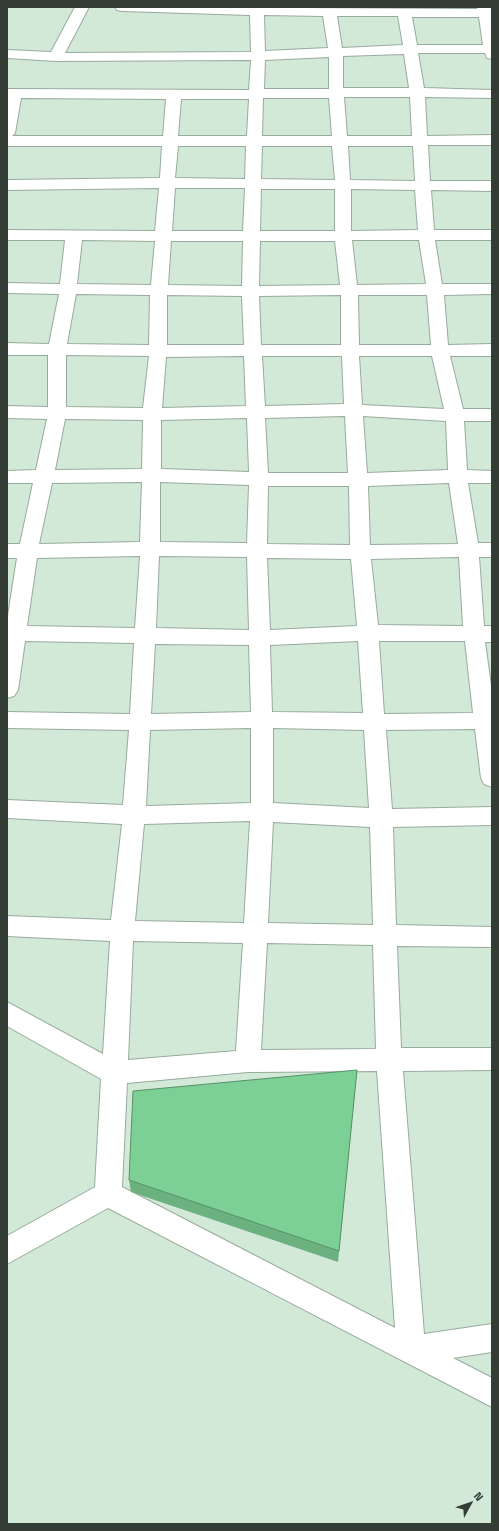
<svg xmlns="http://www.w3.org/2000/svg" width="499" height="1531" font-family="'Space Grotesk',sans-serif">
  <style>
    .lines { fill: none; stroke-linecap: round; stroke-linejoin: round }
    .street-casing { stroke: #97ab9c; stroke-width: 2 }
    .street { fill: #fff; fill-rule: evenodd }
    .wall { fill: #6bb280 }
    .building { fill: #7ccf95; stroke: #579168 }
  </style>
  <rect width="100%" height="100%" fill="#d3e9d8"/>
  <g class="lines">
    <defs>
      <path id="street" d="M75,7H89L65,53L251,52L250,15L122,11L117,10L115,7L477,9V7H491L492,9V59L487,58L485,53H418L424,88L492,90V98L425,97L427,136L492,135V145H428L430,181H492V191L431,190L434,230H492V240H435L442,284H492V294L444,295L448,345L492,344V356H450L463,409H492V421H464L467,470L492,471V483H468L478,543H492V557H479L484,626H492V642H485L492,693V787L484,784L481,778L475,729L386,730L392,809L492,807V825L393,827L396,925L492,927V947L397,946L401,1048H492V1070L403,1071L424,1334L492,1324V1352L453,1358L492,1378V1407L108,1208L7,1264V1236L95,1187L101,1079L7,1026V1002L103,1054L110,941L7,936V916L111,920L122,824L7,818V800L123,805L129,730L7,728V712L130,714L134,643L25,641L18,690L14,696L7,698V622L17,558H7V544H20L33,483H7V471L36,470L47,419L7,418V406L48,407V355H7V343L49,344L59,294L7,293V283L60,284L65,240H7V230L155,231L159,188L7,190V180L160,178L162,146H7V89L249,90L251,60L56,61L7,58V50L51,52ZM264,15L323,16L328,48L265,51ZM337,16H398L403,45L342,48ZM412,17H479L483,45H417ZM404,54L409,88H343V56ZM329,57V89H264L265,60ZM344,97H410L412,136H347ZM21,98L166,99L163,136H12L15,133ZM263,98H329L332,136H262ZM181,99H249L247,136H178ZM178,146H246L245,179L175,178ZM262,146H332L335,180L261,179ZM348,146H413L415,181L350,180ZM175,188H245L243,231H172ZM261,189H335V231H260ZM351,189L415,190L418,230L351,231ZM82,240L155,241L151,285L77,284ZM352,240H419L426,284L357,285ZM171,241H243L242,286L168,285ZM260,241H335L340,285L259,286ZM76,294L150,295L149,345L67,344ZM167,295L242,296L244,345H167ZM341,295V345H261L259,296ZM358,295H427L431,345H359ZM66,355L149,356L143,408L66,407ZM244,356L246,406L162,408L166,357ZM262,356H342L344,404L265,406ZM359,356H432L444,409L362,405ZM345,416L348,473H268L265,418ZM363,416L446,421L448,470L367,473ZM247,418L249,472L161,469V420ZM65,419L143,420L142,469L55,470ZM142,482L140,542L39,544L52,483ZM160,482L249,485L247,543L160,542ZM449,483L458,544L370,545L368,486ZM268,486H349L350,545L267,544ZM140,556L135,628L27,626L37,558ZM159,556L247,557L249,630L156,628ZM459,557L463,626L378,625L371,559ZM267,558L351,559L357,626L270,630ZM358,641L363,713L272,712L270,645ZM379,641H465L473,713L384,714ZM155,644L249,645L251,712L151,714ZM251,728V803L146,806L150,730ZM273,728L364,730L369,808L273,803ZM250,821L244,923L135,921L144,824ZM273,822L370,827L373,925L268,923ZM133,941L243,943L236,1051L128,1060ZM267,943L373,945L376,1049L261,1050ZM377,1071L395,1328L122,1187L127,1083L248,1072Z"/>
    </defs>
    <use href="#street" class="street-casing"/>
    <use href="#street" class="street"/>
  </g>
  <polygon class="wall" points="357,1070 338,1262 131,1192 129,1180"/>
  <polygon class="building" points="357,1070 339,1251 129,1180 133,1091"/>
  <rect width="499" height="1531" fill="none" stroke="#333c35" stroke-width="16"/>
  <g transform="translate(471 1503) rotate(50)" stroke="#d3e9d8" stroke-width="3" paint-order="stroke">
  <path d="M0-3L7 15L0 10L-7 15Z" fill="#333c35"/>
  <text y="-6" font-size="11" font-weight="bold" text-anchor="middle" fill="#333c35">N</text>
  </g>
</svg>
